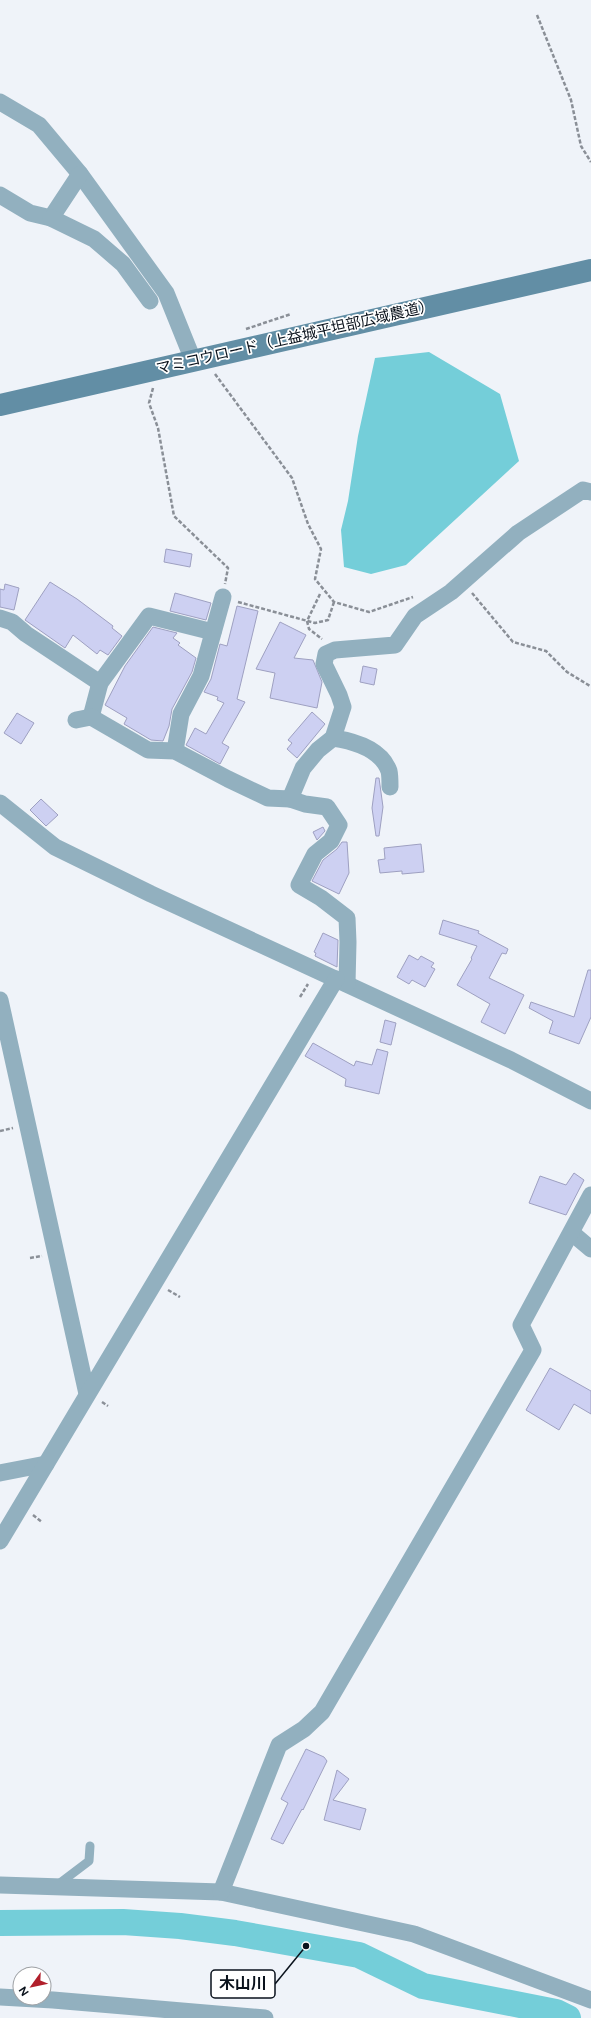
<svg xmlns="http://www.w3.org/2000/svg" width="591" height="2018" font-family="Figtree,'Noto Sans JP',sans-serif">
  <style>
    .water { fill: #74ced9 }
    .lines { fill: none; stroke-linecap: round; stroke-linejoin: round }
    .river { stroke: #74ced9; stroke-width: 26 }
    .building { fill: #cdd0f2; stroke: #9ea0c1 }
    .path { stroke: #8a8f97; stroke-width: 2.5; stroke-dasharray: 4 2; stroke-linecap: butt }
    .lane { stroke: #92b0bf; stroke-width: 9 }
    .street { stroke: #92b0bf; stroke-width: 17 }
    .secondary { stroke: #628ea5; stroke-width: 22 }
    .labels { text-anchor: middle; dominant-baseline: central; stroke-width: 3.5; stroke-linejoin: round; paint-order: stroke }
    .street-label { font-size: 15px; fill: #0a121c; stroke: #fff }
    .leader { fill: none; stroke: #0a121c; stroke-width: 1.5 }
    .callout-dot { fill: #0a121c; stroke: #fff; stroke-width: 1.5 }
    .callout { fill: #fff; stroke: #0a121c; stroke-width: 1.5 }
    .callout-label { font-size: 16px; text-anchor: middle; font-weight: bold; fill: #0a121c }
  </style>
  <rect width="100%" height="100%" fill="#eff3f9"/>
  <polygon class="water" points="429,352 500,394 519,461 406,565 371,574 344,567 341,530 348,501 358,436 375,358"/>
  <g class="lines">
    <polyline class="river" points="0,1923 123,1922 180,1926 235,1933 359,1955 423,1986 556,2012 568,2018"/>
  </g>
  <g class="building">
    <polygon points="166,549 192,554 190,567 164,562"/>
    <polygon points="50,582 77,599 113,626 112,628 122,636 108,655 100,650 97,654 73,635 65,648 25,620"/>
    <polygon points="5,584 19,588 14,610 0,607 0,589 4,590"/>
    <polygon points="175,593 211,603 206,620 170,611"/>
    <polygon points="237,606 258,611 237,699 245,702 222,743 229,747 220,764 186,745 195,728 206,734 224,703 217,700 218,697 204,692 211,679 220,644 227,646"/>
    <polygon points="280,622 306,635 294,658 313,660 322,682 317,708 270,698 275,673 256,669"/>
    <polygon points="153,627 177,633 173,638 180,643 178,645 196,658 192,672 172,709 169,726 163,741 151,740 124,724 127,718 105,705 125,666"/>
    <polygon points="363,666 377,669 374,685 360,682"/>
    <polygon points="312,712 325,724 297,758 287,749 292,743 288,740"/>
    <polygon points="17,713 34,723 21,744 4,733"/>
    <polygon points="376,778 379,778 383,807 379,836 376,836 372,808"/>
    <polygon points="41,799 58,815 46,826 30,810"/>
    <polygon points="323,827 325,831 317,840 313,832"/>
    <polygon points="342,842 347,842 349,873 339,894 312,881 323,860 337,849"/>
    <polygon points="421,844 424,872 402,874 402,871 380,873 378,860 385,859 384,848"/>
    <polygon points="443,920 479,931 478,933 508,949 506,954 502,953 489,978 524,995 505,1034 481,1022 490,1004 457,985 472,959 471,958 477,946 439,934"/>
    <polygon points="323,933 338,940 337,967 315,956 316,953 314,952"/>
    <polygon points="409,955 418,960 421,956 434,963 431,967 435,969 425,987 412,980 409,984 397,977"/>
    <polygon points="588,970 591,970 591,1017 579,1044 549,1033 553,1021 529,1008 531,1002 574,1017"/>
    <polygon points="385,1020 396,1023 391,1045 380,1042"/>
    <polygon points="313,1043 354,1066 356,1061 372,1065 377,1049 388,1052 379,1094 345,1086 346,1079 305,1056"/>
    <polygon points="574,1173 584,1180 566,1215 529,1203 540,1176 566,1185"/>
    <polygon points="550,1368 591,1391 591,1414 574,1404 559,1430 526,1410"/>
    <polygon points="306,1749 324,1757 327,1761 303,1810 302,1809 283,1844 271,1839 288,1803 281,1799"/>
    <polygon points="337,1770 349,1779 333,1800 366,1809 360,1830 324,1820"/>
  </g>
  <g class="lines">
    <g class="path">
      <polyline points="537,15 571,100 581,146 591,162"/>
      <polyline points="246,329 291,314"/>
      <polyline points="215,374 292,478 308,524 321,549 315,579 334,602 369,612 413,597"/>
      <polyline points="153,388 149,403 158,428 174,516 228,568 225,584"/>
      <polyline points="472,593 513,642 546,651 567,672 590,686"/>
      <polyline points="320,594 307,621 309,629 322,639"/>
      <polyline points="238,602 315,623 328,620 334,602"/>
      <polyline points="300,997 308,984"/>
      <polyline points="0,1131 13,1128"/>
      <polyline points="30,1258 42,1256"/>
      <polyline points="168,1290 180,1297"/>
      <polyline points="102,1402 108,1406"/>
      <polyline points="33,1515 42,1522"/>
    </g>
    <polyline class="lane" points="56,1886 89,1861 90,1846"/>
    <g class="street">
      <polyline points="0,102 39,125 80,174 166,293 193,360"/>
      <polyline points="0,195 30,213 51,218 80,174"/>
      <polyline points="51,218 94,239 123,264 150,301"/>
      <polyline points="0,618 12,622 26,634 100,683"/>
      <polyline points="91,717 100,683 149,616 213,632"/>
      <polyline points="76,720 91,717 148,750 175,751 228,779 268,798 290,799"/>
      <path d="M333,738C353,741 381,749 389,771C390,775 390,782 390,787"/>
      <polyline points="175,751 181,714 201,676 223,597"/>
      <polyline points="0,803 55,847 151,894 511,1060 591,1101"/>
      <polyline points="347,984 348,942 347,918 321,898 299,885 315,854 331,841 339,825 327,807 305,804 290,799 303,768 318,750 333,738 343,707 339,695 324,664 326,654 335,650 395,645 415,616 451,592 518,533 583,490 591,492"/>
      <polyline points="0,1000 87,1394"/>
      <polyline points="572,1233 591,1249"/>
      <polyline points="0,1473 46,1464"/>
      <polyline points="0,1541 336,979"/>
      <polyline points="0,1885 221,1892 414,1934 591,2000"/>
      <polyline points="221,1892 279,1745 304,1729 322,1712 533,1350 521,1325 591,1195"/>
      <polyline points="0,1997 53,2000 265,2018"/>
    </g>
    <polyline class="secondary" points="0,405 591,270"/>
  </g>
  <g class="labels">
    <g class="street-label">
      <text transform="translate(295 337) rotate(-13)">マミコウロード（上益城平坦部広域農道）</text>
    </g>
  </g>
  <path class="leader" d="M306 1946L275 1984"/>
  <circle class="callout-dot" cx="306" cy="1946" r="4"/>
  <rect class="callout" x="211" y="1970" width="64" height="28" rx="4"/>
  <g class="callout-label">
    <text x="243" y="1989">木山川</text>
  </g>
  <g transform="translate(32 1986) rotate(237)"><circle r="19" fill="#ffffff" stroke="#9da0a4"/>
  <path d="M0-3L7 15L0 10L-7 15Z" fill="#b11f2b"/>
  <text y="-6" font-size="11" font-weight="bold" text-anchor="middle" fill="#0a121c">N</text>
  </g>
</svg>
